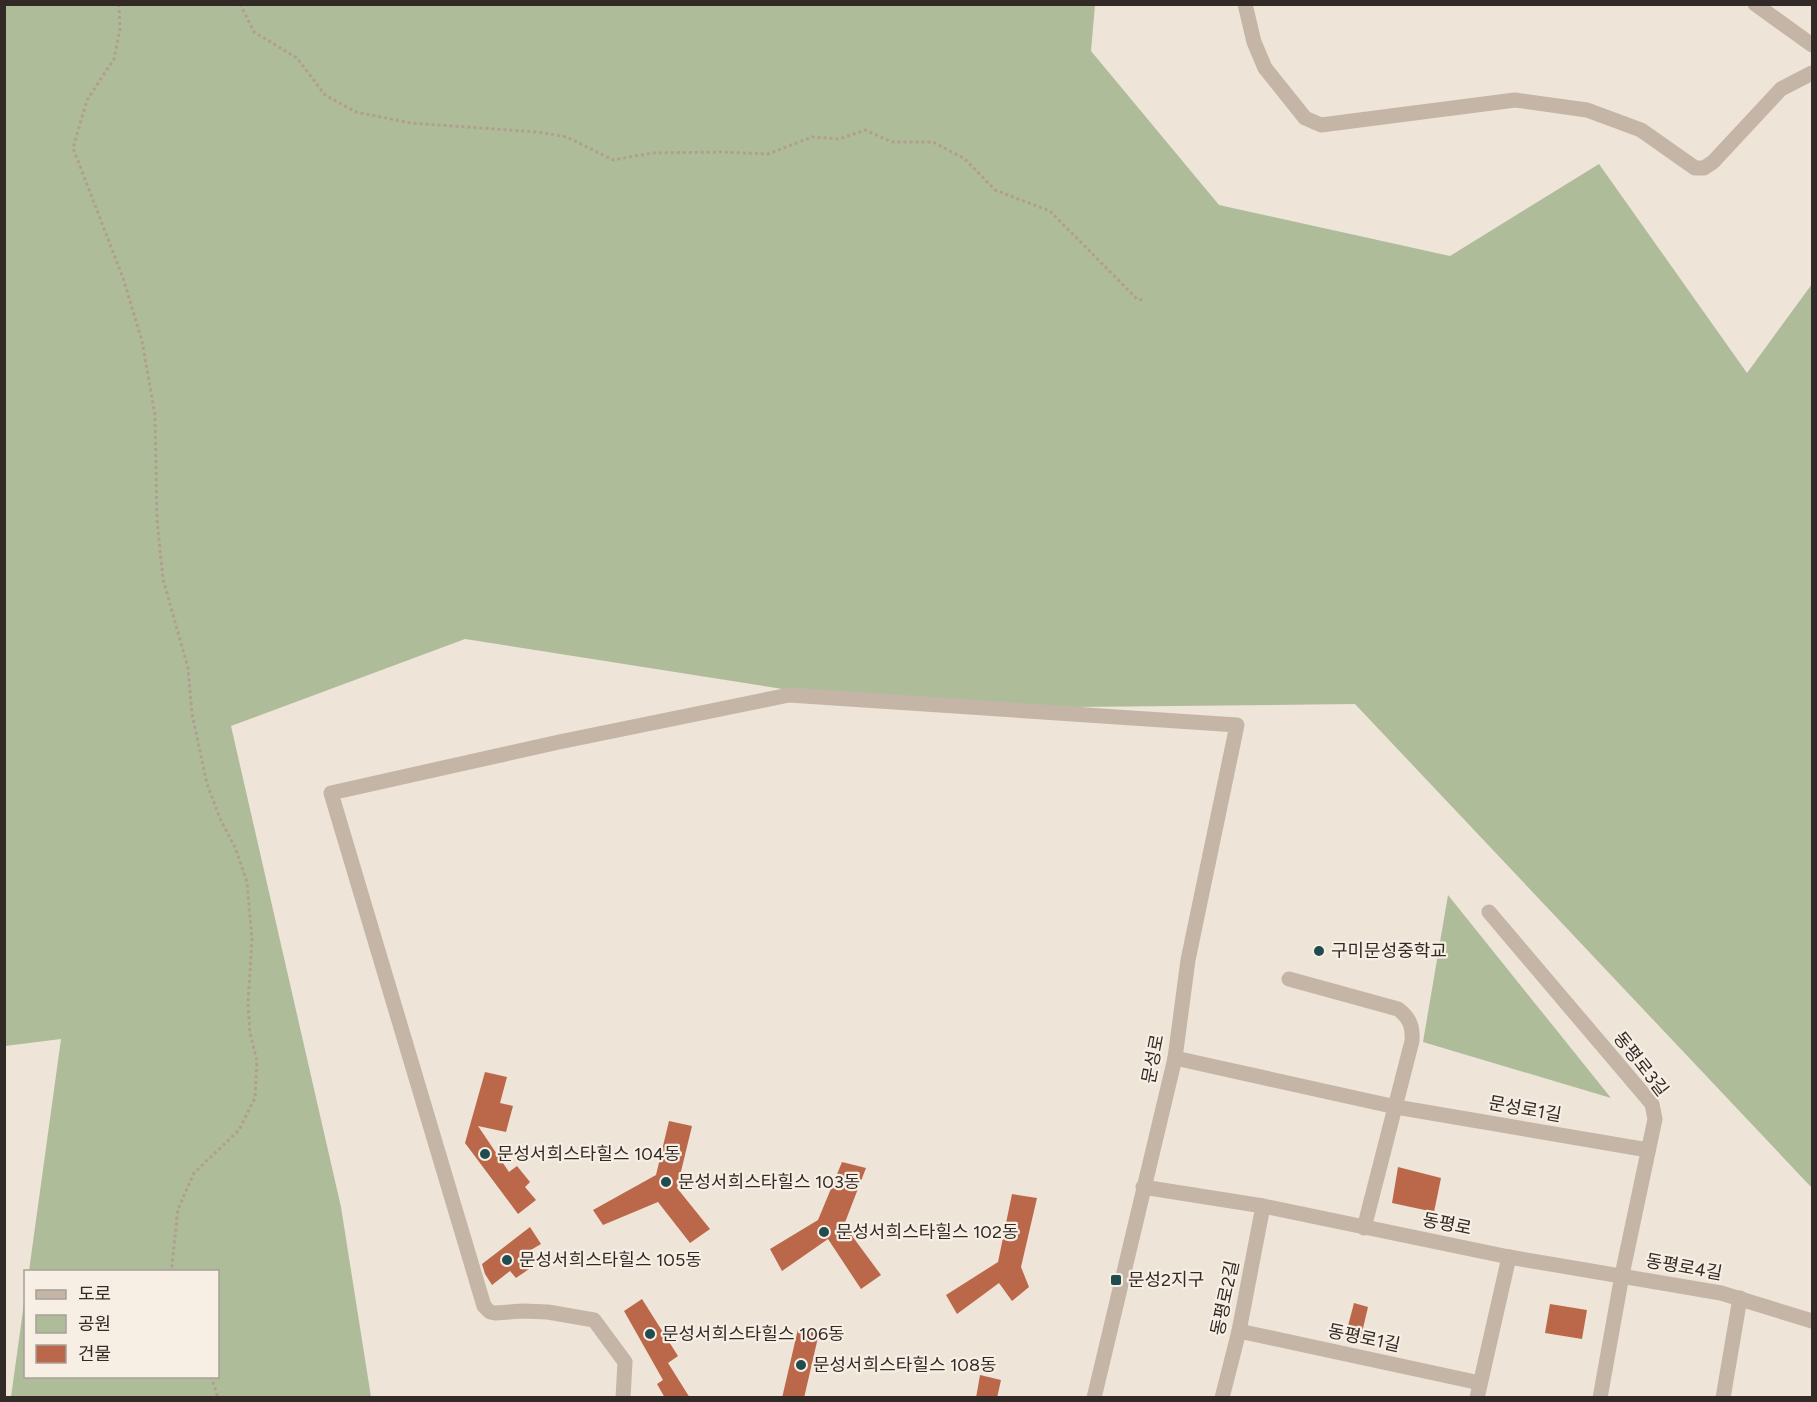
<svg xmlns="http://www.w3.org/2000/svg" width="1817" height="1402" font-family="Figtree,'Noto Sans KR',sans-serif">
  <style>
    .green { fill: #afbc9a }
    .building { fill: #bb684a }
    .lines { fill: none; stroke-linecap: round; stroke-linejoin: round }
    .path { stroke: #b09f90; stroke-width: 3; stroke-dasharray: 3 3; stroke-linecap: butt }
    .minor { stroke: #c5b5a6; stroke-width: 15 }
    .poi-dot { fill: #204b4f; stroke: #f7eee4; stroke-width: 2 }
    .labels { text-anchor: middle; dominant-baseline: central; stroke-width: 4.5; stroke-linejoin: round; paint-order: stroke }
    .poi-label { font-size: 18px; fill: #322a26; stroke: #f7eee4; text-anchor: start }
    .street-label { font-size: 18px; fill: #322a26; stroke: #f7eee4 }
  </style>
  <rect width="100%" height="100%" fill="#eee4d8"/>
  <g class="green">
    <polygon points="4,5 1095,5 1091,51 1219,205 1450,256 1599,164 1747,373 1812,284 1812,1188 1355,704 1075,707 814,694 465,639 231,726 341,1207 371,1397 11,1397 25,1296 26,1376 218,1376 218,1272 29,1271 61,1039 5,1046"/>
    <polygon points="1448,895 1611,1098 1423,1042"/>
  </g>
  <g class="building">
    <polygon points="485,1072 507,1077 500,1103 513,1106 506,1132 478,1126 509,1172 517,1166 530,1182 525,1187 536,1200 518,1214 465,1143"/>
    <polygon points="669,1121 692,1126 677,1188 710,1229 690,1243 658,1202 603,1225 593,1210 656,1175"/>
    <polygon points="842,1162 866,1168 844,1225 881,1275 861,1289 828,1239 782,1271 770,1249 818,1220"/>
    <polygon points="1398,1167 1441,1178 1434,1212 1392,1203"/>
    <polygon points="1012,1194 1037,1198 1021,1267 1029,1287 1012,1301 999,1283 957,1314 946,1295 998,1262"/>
    <polygon points="530,1227 541,1244 524,1254 532,1267 516,1278 510,1271 492,1285 485,1274 482,1264"/>
    <polygon points="642,1299 678,1356 668,1363 690,1398 665,1398 657,1384 663,1380 624,1311"/>
    <polygon points="1354,1303 1368,1307 1360,1341 1345,1337"/>
    <polygon points="1550,1304 1587,1310 1582,1339 1545,1333"/>
    <polygon points="798,1329 819,1333 804,1398 782,1398"/>
    <polygon points="980,1375 1001,1380 997,1398 976,1398"/>
  </g>
  <g class="lines">
    <g class="path">
      <polyline points="119,4 120,29 114,59 87,100 73,148 123,278 142,341 155,415 157,520 163,579 188,668 192,714 207,784 221,821 235,847 247,882 252,939 248,1003 250,1033 257,1061 255,1098 239,1130 194,1173 178,1209 172,1265 174,1272"/>
      <polyline points="240,4 254,32 297,58 325,95 356,112 411,123 537,132 567,137 613,160 652,153 722,152 768,154 812,137 839,139 865,130 892,142 933,142 965,159 995,190 1050,211 1137,299 1143,300"/>
      <polyline points="211,1376 218,1398"/>
    </g>
    <g class="minor">
      <polyline points="1245,4 1254,42 1265,68 1305,118 1321,125 1515,100 1587,110 1641,130 1695,168 1704,168 1713,162 1781,89 1812,73"/>
      <polyline points="1755,4 1812,45"/>
      <polyline points="1489,912 1652,1104 1655,1119 1622,1275 1600,1398"/>
      <path d="M1289,979L1398,1009C1410,1018 1413,1027 1412,1041L1364,1228"/>
      <polyline points="1175,1058 1396,1107 1648,1150"/>
      <polyline points="1143,1187 1263,1206 1509,1257 1721,1293 1812,1321"/>
      <polyline points="1239,1331 1480,1383"/>
      <polyline points="623,1398 625,1362 594,1320 548,1312 523,1311 495,1313 490,1312 484,1306 331,793 559,742 789,695 1237,725 1188,960 1175,1058 1094,1398"/>
      <polyline points="1222,1398 1239,1331 1263,1206"/>
      <polyline points="1477,1398 1509,1257"/>
      <polyline points="1723,1398 1740,1298"/>
    </g>
  </g>
  <g class="poi-dot">
    <circle cx="1319" cy="951" r="6"/>
    <circle cx="485" cy="1154" r="6"/>
    <circle cx="666" cy="1182" r="6"/>
    <circle cx="824" cy="1232" r="6"/>
    <circle cx="507" cy="1260" r="6"/>
    <rect x="1110" y="1274" width="12" height="12" rx="3"/>
    <circle cx="650" cy="1334" r="6"/>
    <circle cx="801" cy="1365" r="6"/>
  </g>
  <g class="labels">
    <g class="poi-label">
      <text x="1331" y="951">구미문성중학교</text>
      <text x="497" y="1154">문성서희스타힐스 104동</text>
      <text x="678" y="1182">문성서희스타힐스 103동</text>
      <text x="836" y="1232">문성서희스타힐스 102동</text>
      <text x="519" y="1260">문성서희스타힐스 105동</text>
      <text x="1128" y="1280">문성2지구</text>
      <text x="662" y="1334">문성서희스타힐스 106동</text>
      <text x="813" y="1365">문성서희스타힐스 108동</text>
    </g>
    <g class="street-label">
      <text transform="translate(1153 1059) rotate(-79)">문성로</text>
      <text transform="translate(1641 1064) rotate(52)">동평로3길</text>
      <text transform="translate(1525 1109) rotate(10)">문성로1길</text>
      <text transform="translate(1447 1224) rotate(11)">동평로</text>
      <text transform="translate(1684 1267) rotate(10)">동평로4길</text>
      <text transform="translate(1225 1298) rotate(-78)">동평로2길</text>
      <text transform="translate(1364 1338) rotate(12)">동평로1길</text>
    </g>
  </g>
  <rect width="1817" height="1402" fill="none" stroke="#322a26" stroke-width="12"/>
  <rect x="24" y="1270" width="195" height="108" fill="#f7eee4" stroke="#a8a098" stroke-width="1.5"/>
  <rect x="36" y="1290" width="30" height="9" fill="#c5b5a6" stroke="#a8a098" stroke-width="1.5"/>
  <text x="78" y="1300" font-size="18" fill="#322a26">도로</text>
  <rect x="36" y="1315" width="30" height="18" fill="#afbc9a" stroke="#a8a098" stroke-width="1.5"/>
  <text x="78" y="1330" font-size="18" fill="#322a26">공원</text>
  <rect x="36" y="1345" width="30" height="18" fill="#bb684a" stroke="#a8a098" stroke-width="1.5"/>
  <text x="78" y="1360" font-size="18" fill="#322a26">건물</text>
</svg>
